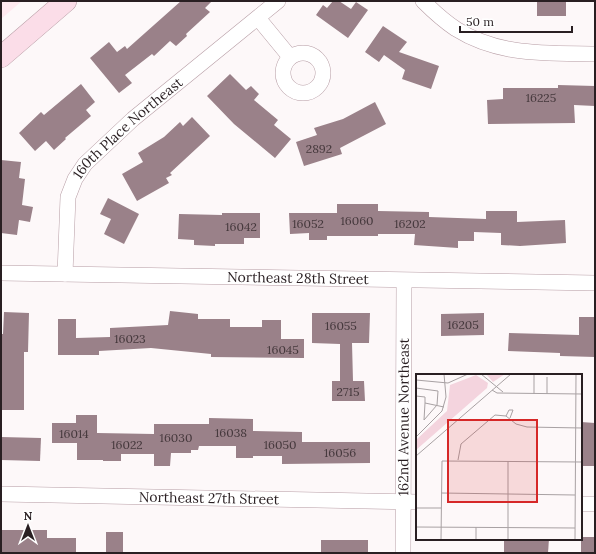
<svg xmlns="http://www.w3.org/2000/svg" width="596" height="554" font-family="Lora,serif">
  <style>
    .built { fill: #ffe9ef }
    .building { fill: #9a8189 }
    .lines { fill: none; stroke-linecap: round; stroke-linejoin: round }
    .minor-casing { stroke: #b79da5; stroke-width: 16 }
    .secondary-casing { stroke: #b79da5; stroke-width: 22 }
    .minor { stroke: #fff; stroke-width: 15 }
    .secondary { stroke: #fbdde8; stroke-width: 21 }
    .labels { text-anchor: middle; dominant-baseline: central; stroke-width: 3.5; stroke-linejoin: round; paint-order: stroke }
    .number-label { font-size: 12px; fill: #45383c }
    .street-label { font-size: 14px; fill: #291f22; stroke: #fff }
    .inset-road { fill: none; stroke: #a8a1a3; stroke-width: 1 }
    .view { fill: #d62828; fill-opacity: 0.15; stroke: #d62828; stroke-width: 2 }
    .inset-edge { fill: none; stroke: #291f22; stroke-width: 2 }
  </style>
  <rect width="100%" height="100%" fill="#fdf8f9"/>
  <polygon class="built" points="1,1 22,1 1,19"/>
  <g class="building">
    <polygon points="181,1 212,1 205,8 210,12 186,34 187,36 176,46 170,41 154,56 152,54 125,75 132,83 119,93 90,58 109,42 117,52 125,46 127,49"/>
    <polygon points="333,1 339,1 351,9 356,2 368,10 348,38 316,15 323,5 327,8"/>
    <rect x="537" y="1" width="29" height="15"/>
    <polygon points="383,26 407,42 399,52 439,66 431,89 402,79 405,70 384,55 379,62 365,52"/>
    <polygon points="230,74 246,90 251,86 259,94 254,100 278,120 274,125 291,139 275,158 234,124 207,96"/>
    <polygon points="81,84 95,102 86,110 91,116 65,138 66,139 54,150 46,141 35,151 19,133 41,112 44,115"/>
    <polygon points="558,85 595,86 595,106 574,105 575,123 488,124 487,100 503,99 503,88 558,88"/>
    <polygon points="375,102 386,124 340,148 342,154 304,166 296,142 317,135 314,128 343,119"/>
    <polygon points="192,117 210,136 170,173 172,175 166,178 169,183 137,201 122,174 143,162 138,153 164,137 180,122 183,126"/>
    <polygon points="1,160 21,162 19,178 25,179 22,205 33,207 30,222 19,220 17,235 1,233"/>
    <polygon points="108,198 139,214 124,244 104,234 111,219 100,214"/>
    <polygon points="337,204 378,204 378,211 429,212 429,217 486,219 486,211 517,211 517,222 565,220 566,243 520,246 501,245 501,233 474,232 474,241 458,241 458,248 414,245 415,234 378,234 378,236 327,236 327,240 309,240 309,233 290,234 289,213 337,213"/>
    <polygon points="222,213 260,213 260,238 244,238 244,244 215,244 215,246 194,245 194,240 178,239 179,214 222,215"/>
    <polygon points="170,311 198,314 198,319 230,319 230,327 262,327 262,320 281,320 281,339 304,339 304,358 211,357 211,354 151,348 99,351 99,355 58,355 58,319 76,319 76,338 110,337 110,328 168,325"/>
    <polygon points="4,312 29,313 28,352 24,352 24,410 1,410 1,334 3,334"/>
    <polygon points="312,313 370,313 369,343 352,343 353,381 364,381 365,401 332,401 332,381 340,381 340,344 312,343"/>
    <polygon points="484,313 484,335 441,336 441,314"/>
    <polygon points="579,317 595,317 595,357 560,356 560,353 508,351 509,333 579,335"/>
    <polygon points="76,415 97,415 97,433 154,434 154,424 209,424 209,418 253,419 253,431 302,432 302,442 370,442 370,463 282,464 282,456 253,456 253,458 236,458 236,446 199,446 198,450 191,450 191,453 171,453 170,466 154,466 154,454 121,454 121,461 103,461 103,460 77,460 77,443 52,443 52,423 76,423"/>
    <polygon points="581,422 595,423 595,466 581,466"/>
    <polygon points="1,437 41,438 40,461 1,460"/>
    <polygon points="1,530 47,530 47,538 76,538 76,553 1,553"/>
    <rect x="106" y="532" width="17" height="21"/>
    <rect x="581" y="537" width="14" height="16"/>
    <polygon points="504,539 549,539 548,553 504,553"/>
    <rect x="321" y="540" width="47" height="13"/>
  </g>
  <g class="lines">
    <defs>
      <g id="minor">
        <path d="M423,1C433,11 444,21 456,29C499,56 546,53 595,54"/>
        <polyline points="258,18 290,57"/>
        <circle cx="303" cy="73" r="20"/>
        <path id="s1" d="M1,273L595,283"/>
        <path id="s2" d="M65,274L68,197L75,179L85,164L133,119L278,1"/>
        <path id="s3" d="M1,494L417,502"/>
        <polyline points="581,504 595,504"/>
        <path id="s4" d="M403,553L404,281"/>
      </g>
      <polyline id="secondary" points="1,57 66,1"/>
    </defs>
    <use href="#minor" class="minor-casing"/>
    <use href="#secondary" class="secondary-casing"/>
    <use href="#minor" class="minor"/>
    <use href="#secondary" class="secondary"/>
  </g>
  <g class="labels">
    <g class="number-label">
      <text x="541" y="97">16225</text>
      <text x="319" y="148">2892</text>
      <text x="357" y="220">16060</text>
      <text x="308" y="223">16052</text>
      <text x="410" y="223">16202</text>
      <text x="241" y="226">16042</text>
      <text x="463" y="324">16205</text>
      <text x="341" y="325">16055</text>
      <text x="130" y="338">16023</text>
      <text x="283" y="349">16045</text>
      <text x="348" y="391">2715</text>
      <text x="231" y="432">16038</text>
      <text x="74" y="433">16014</text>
      <text x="176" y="437">16030</text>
      <text x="127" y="444">16022</text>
      <text x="280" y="444">16050</text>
      <text x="340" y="452">16056</text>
    </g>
    <g class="street-label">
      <text stroke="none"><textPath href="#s2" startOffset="170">160th Place Northeast</textPath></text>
      <text stroke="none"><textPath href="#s1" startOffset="297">Northeast 28th Street</textPath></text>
      <text stroke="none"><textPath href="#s4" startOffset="136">162nd Avenue Northeast</textPath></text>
      <text stroke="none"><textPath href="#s3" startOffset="208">Northeast 27th Street</textPath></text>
    </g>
  </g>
  <g transform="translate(416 374)">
    <rect width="166" height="166" fill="#fdf8f9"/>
    <path d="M70,0H89L77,8ZM60,1L72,9L71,14L0,76V66L31,37L34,11Z" fill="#f4d4de"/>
    <path class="inset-road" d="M65,0L87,18M131,3V20M0,6L32,9L52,0M0,14L22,17L21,31L8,46L9,29M76,16L81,19L166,20M118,20V0M0,22L9,23V29L28,33M90,42L93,36H97L94,44M0,63L26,37L30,23L28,0M0,82L95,0M42,86L45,70L79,41L90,42L100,50L111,53L166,54M25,119L159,121M0,134H25M0,153L159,154M25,166L26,87L166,88M60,166V153M92,166V87M159,166L160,0"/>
    <path class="view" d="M32,46H121V128H32Z"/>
    <rect width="166" height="166" class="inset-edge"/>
  </g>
  <rect width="596" height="554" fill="none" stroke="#291f22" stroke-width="4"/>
  <g transform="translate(28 526)" stroke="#ffffff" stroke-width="3" paint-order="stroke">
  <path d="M0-3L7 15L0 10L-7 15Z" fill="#291f22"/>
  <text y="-6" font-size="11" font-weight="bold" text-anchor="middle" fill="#291f22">N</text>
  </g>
  <path d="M460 26v6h112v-6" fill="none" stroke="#291f22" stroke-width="2"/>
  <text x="466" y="26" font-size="12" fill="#291f22" stroke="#ffffff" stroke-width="3" paint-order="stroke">50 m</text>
</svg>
